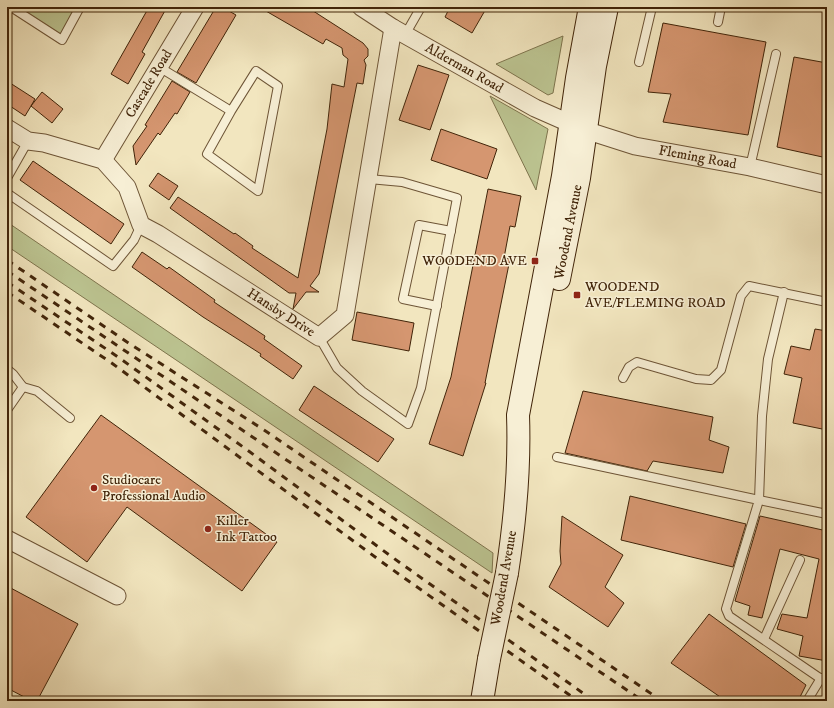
<svg xmlns="http://www.w3.org/2000/svg" width="834" height="708" font-family="'IM FELL DW Pica',serif">
  <style>
    .grass { fill: #bcc491; stroke: #7e744d }
    .building { fill: #d59670; stroke: #412409 }
    .lines { fill: none; stroke-linecap: round; stroke-linejoin: round }
    .lane-casing { stroke: #6d5436; stroke-width: 10 }
    .street-casing { stroke: #6d5436; stroke-width: 19 }
    .secondary-casing { stroke: #412409; stroke-width: 24 }
    .lane { stroke: #f7efd5; stroke-width: 8 }
    .street { stroke: #f7efd5; stroke-width: 17 }
    .secondary { stroke: #f7efd5; stroke-width: 22 }
    .rail { stroke: #412409; stroke-width: 3; stroke-dasharray: 7 7; stroke-linecap: butt }
    .secondary-bridge-casing { stroke: #412409; stroke-width: 24; stroke-linecap: butt }
    .secondary-bridge { stroke: #f7efd5; stroke-width: 22 }
    .poi-dot { fill: #8f2418; stroke: #f7efd5; stroke-width: 1.5 }
    .labels { text-anchor: middle; dominant-baseline: central; stroke-width: 3; stroke-linejoin: round; paint-order: stroke }
    .street-label { font-size: 14px; fill: #412409; stroke: #f7efd5 }
    .poi-label { font-size: 14px; fill: #412409; stroke: #f7efd5; text-anchor: start }
  </style>
  <rect width="100%" height="100%" fill="#f2e6bf"/>
  <filter id="stains"><feTurbulence type="fractalNoise" baseFrequency=".005" numOctaves="4"/><feColorMatrix values="0 0 0 0 .2 0 0 0 0 .09 0 0 0 0 .02 0 0 0 .5 -.17"/></filter>
  <radialGradient id="worn" r=".72"><stop offset=".6" stop-color="#630" stop-opacity="0"/><stop offset="1" stop-color="#630" stop-opacity=".3"/></radialGradient>
  <g class="grass">
    <polygon points="11,7 80,7 62,40"/>
    <polygon points="563,36 553,93 548,95 496,64"/>
    <polygon points="490,96 548,129 536,190"/>
    <polygon points="7,222 493,553 492,573 7,246"/>
  </g>
  <g class="building">
    <polygon points="149,7 167,7 142,52 145,54 128,84 111,74"/>
    <polygon points="216,7 222,7 236,15 196,83 177,72"/>
    <polygon points="259,7 307,7 363,43 368,49 368,56 364,60 366,65 363,84 357,83 319,274 310,286 319,292 306,292 293,309 296,293 289,293 170,208 178,197 234,234 235,233 253,246 252,248 298,278 327,129 332,84 344,87 348,59 343,55 342,48 326,39 323,44"/>
    <polygon points="450,7 487,7 472,33 445,17"/>
    <polygon points="663,23 766,42 748,135 663,122 671,94 648,92"/>
    <polygon points="794,57 827,63 827,158 777,147"/>
    <polygon points="418,65 449,75 430,130 399,120"/>
    <polygon points="7,81 35,99 31,106 42,92 63,109 52,123 31,106 25,116 7,104"/>
    <polygon points="172,81 190,92 177,114 175,113 160,135 158,133 136,165 133,146 147,126 145,125"/>
    <polygon points="441,129 497,149 487,179 431,160"/>
    <polygon points="33,161 124,224 111,244 20,180"/>
    <polygon points="158,173 178,186 169,200 149,186"/>
    <polygon points="488,189 521,196 515,227 510,226 504,258 510,259 485,383 486,383 463,456 429,444 451,377"/>
    <polygon points="142,252 167,269 169,267 215,300 214,302 265,336 264,339 302,366 293,379 260,356 261,354 203,317 132,267"/>
    <polygon points="357,312 414,323 409,351 352,340"/>
    <polygon points="815,329 827,331 827,430 793,423 802,378 784,374 791,346 810,350"/>
    <polygon points="314,386 394,439 378,462 299,410"/>
    <polygon points="583,391 713,417 709,440 729,447 723,473 653,461 647,471 565,453"/>
    <polygon points="101,415 277,542 242,591 127,507 87,562 26,517"/>
    <polygon points="630,496 746,524 733,567 621,540"/>
    <polygon points="562,516 623,555 605,587 624,603 608,627 549,587 561,564 560,551"/>
    <polygon points="760,516 827,531 827,661 799,656 803,636 777,629 782,614 807,618 819,559 780,549 762,618 748,615 750,606 735,601"/>
    <polygon points="7,586 78,624 37,701 32,701 7,688"/>
    <polygon points="709,614 806,685 798,701 726,701 671,663"/>
  </g>
  <g class="lines">
    <defs>
      <g id="lane">
        <polyline points="11,7 62,40 80,7"/>
        <polyline points="718,22 721,7"/>
        <polyline points="405,35 421,7"/>
        <polyline points="639,62 652,7"/>
        <polyline points="159,67 231,111 207,154 258,191 278,86 256,71 231,111"/>
        <polyline points="750,167 776,54"/>
        <polyline points="7,178 28,141"/>
        <polyline points="7,193 113,266 134,240 141,225"/>
        <polyline points="784,292 768,359 762,416 759,500 827,514"/>
        <polyline points="437,306 403,299 419,225 451,231"/>
        <polyline points="319,337 337,368 362,391 408,424 421,388 457,198 402,182 369,179"/>
        <polyline points="7,369 13,374 23,387 7,410"/>
        <polyline points="623,378 629,367 637,362 696,379 711,380 721,370 741,296 749,286 827,302"/>
        <polyline points="23,387 37,391 70,418"/>
        <polyline points="557,457 759,500 726,609 729,616 827,683"/>
        <polyline points="764,639 800,560"/>
        <polyline points="807,701 821,678"/>
      </g>
      <g id="street">
        <path id="s1" d="M361,7L393,28L535,108L585,130L635,146L750,167L827,185"/>
        <path id="s2" d="M7,128L28,141L44,143L103,160L127,187L141,225L158,234L319,337L345,315L393,28"/>
        <path id="s3" d="M103,160L195,7"/>
        <polyline points="7,539 117,596"/>
      </g>
      <g id="secondary">
        <path id="s4" d="M559,279L579,178L595,66L607,7"/>
        <path d="M507,573C515,521 520,469 518,415L563,176L577,78L590,7"/>
        <polyline points="482,701 489,659"/>
      </g>
    </defs>
    <use href="#lane" class="lane-casing"/>
    <use href="#street" class="street-casing"/>
    <use href="#secondary" class="secondary-casing"/>
    <use href="#lane" class="lane"/>
    <use href="#street" class="street"/>
    <use href="#secondary" class="secondary"/>
    <g class="rail">
      <polyline points="7,260 127,342 264,430 662,701"/>
      <polyline points="7,271 643,701"/>
      <polyline points="7,282 118,357 250,452 392,557 594,701"/>
      <polyline points="7,292 113,364 386,565 578,701"/>
    </g>
    <defs>
      <polyline id="secondary-bridge" points="489,659 507,573"/>
    </defs>
    <use href="#secondary-bridge" class="secondary-bridge-casing"/>
    <use href="#secondary-bridge" class="secondary-bridge"/>
  </g>
  <g class="poi-dot">
    <rect x="531" y="257" width="8" height="8" rx="2"/>
    <rect x="573" y="291" width="8" height="8" rx="2"/>
    <circle cx="94" cy="488" r="4"/>
    <circle cx="208" cy="529" r="4"/>
  </g>
  <g class="labels">
    <g class="street-label">
      <text stroke="none"><textPath href="#s1" startOffset="120">Alderman Road</textPath></text>
      <text stroke="none"><textPath href="#s3" startOffset="89">Cascade Road</textPath></text>
      <text stroke="none"><textPath href="#s1" startOffset="372">Fleming Road</textPath></text>
      <text stroke="none"><textPath href="#s4" startOffset="48">Woodend Avenue</textPath></text>
      <text stroke="none"><textPath href="#s2" startOffset="344">Hansby Drive</textPath></text>
      <text transform="translate(504 578) rotate(-80)">Woodend Avenue</text>
    </g>
    <g class="poi-label">
      <text x="527" y="261" text-anchor="end">WOODEND AVE</text>
      <text x="585" y="287">WOODEND<tspan x="585" dy="16">AVE/FLEMING ROAD</tspan></text>
      <text x="102" y="480">Studiocare<tspan x="102" dy="16">Professional Audio</tspan></text>
      <text x="216" y="521">Killer<tspan x="216" dy="16">Ink Tattoo</tspan></text>
    </g>
  </g>
  <rect width="834" height="708" fill="none" stroke="#f2e6bf" stroke-width="24"/>
  <rect x="8" y="8" width="818" height="692" fill="none" stroke="#412409" stroke-width="2"/>
  <rect x="12" y="12" width="810" height="684" fill="none" stroke="#412409"/>
  <rect width="100%" height="100%" filter="url(#stains)"/>
  <rect width="100%" height="100%" fill="url(#worn)"/>
</svg>
